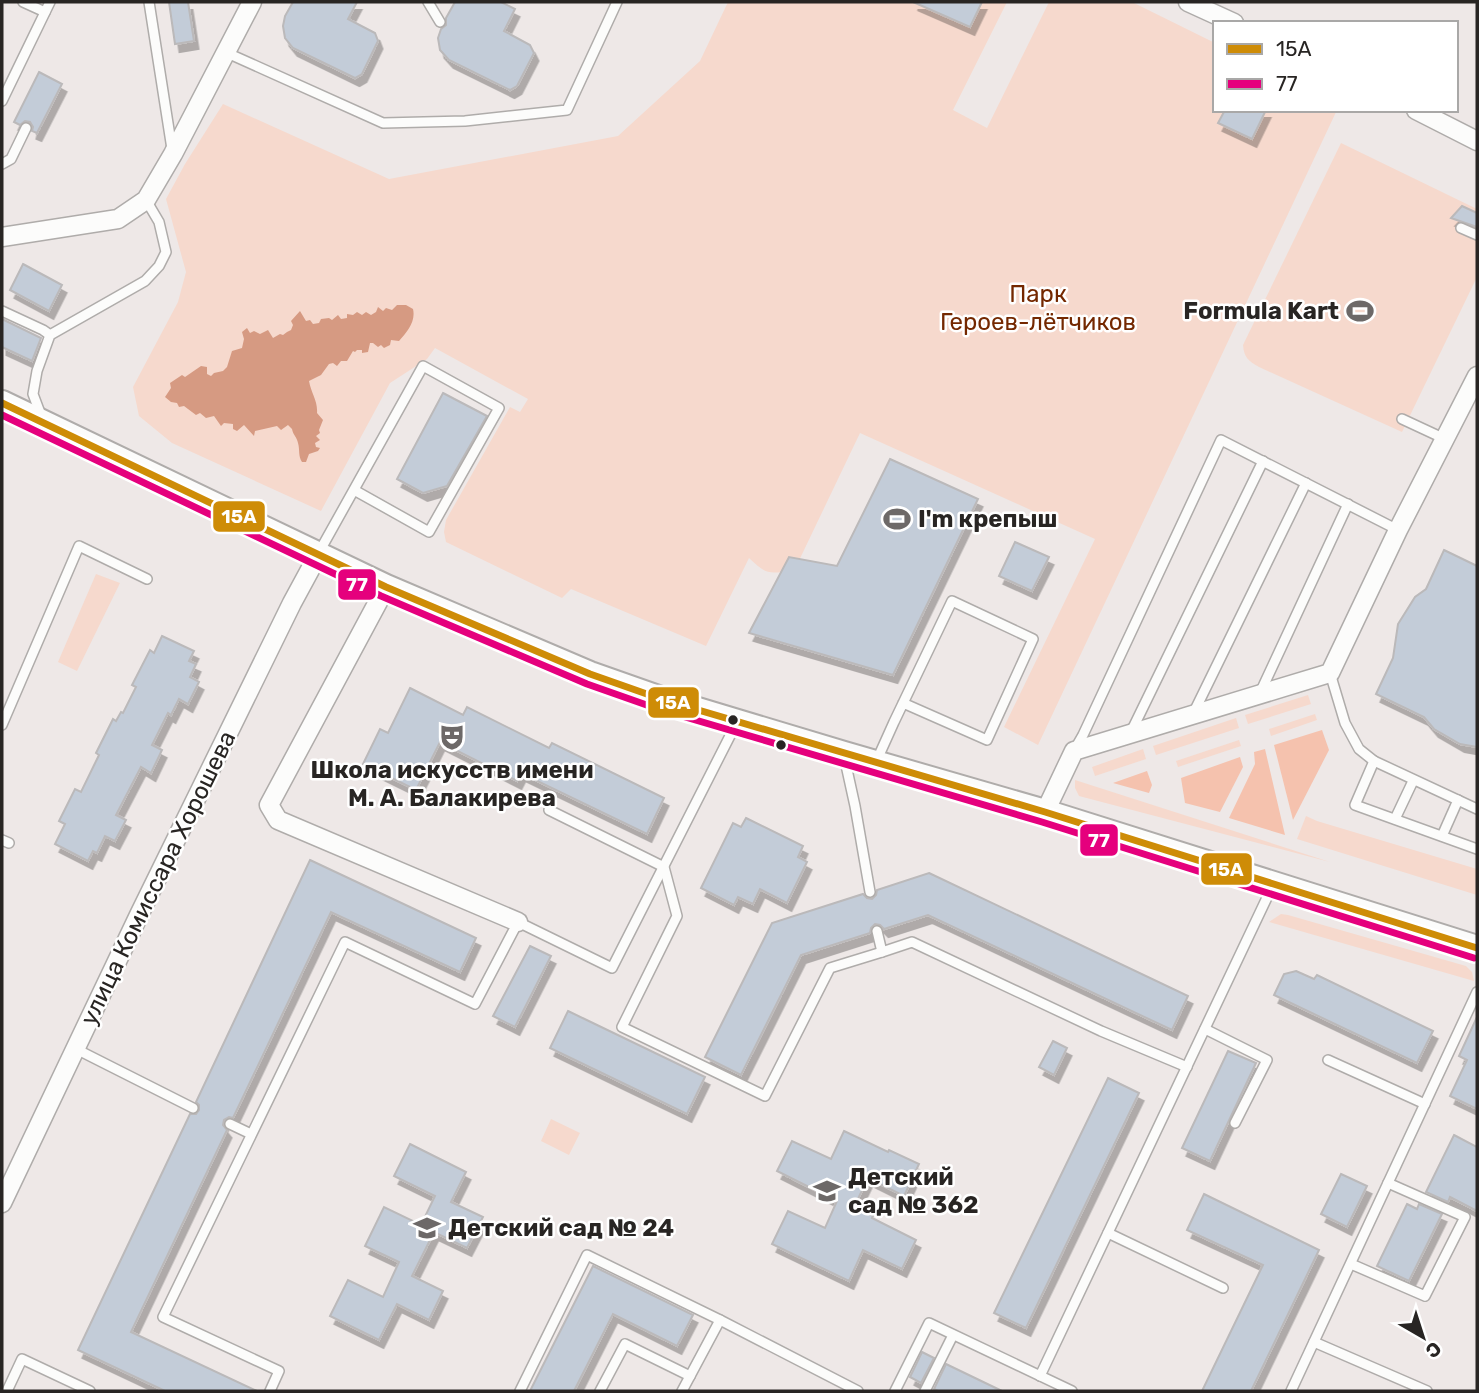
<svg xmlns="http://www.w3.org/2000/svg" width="1479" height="1393" font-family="Rubik,sans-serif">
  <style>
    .green { fill: #f6d9cd }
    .forest { fill: #f5c2ae }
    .water { fill: #d69a82 }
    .building { fill: #c3ccd8; stroke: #bbb9ba; stroke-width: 2; filter: url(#shadow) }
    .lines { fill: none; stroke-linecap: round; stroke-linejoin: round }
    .service-casing { stroke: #afacaa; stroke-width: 12 }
    .minor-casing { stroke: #afacaa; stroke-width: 21 }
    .secondary-casing { stroke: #afacaa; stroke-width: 28 }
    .service { stroke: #fcfcfb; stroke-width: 9 }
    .minor { stroke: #fcfcfb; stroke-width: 18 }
    .secondary { stroke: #fcfcfb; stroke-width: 24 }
    .bus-1-casing { stroke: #fff; stroke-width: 12 }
    .bus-2-casing { stroke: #fff; stroke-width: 12 }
    .bus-1 { stroke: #ce8c07; stroke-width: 7 }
    .bus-2 { stroke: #e5007d; stroke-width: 7 }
    .bus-dot { fill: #282523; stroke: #fff; stroke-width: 2.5 }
    .labels { text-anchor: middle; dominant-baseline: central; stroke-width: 5; stroke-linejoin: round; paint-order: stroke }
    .park-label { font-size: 24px; fill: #742800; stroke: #fff }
    .poi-label { font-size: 24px; font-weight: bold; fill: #282523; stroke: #fff; text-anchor: start }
    .street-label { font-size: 24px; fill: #282523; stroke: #fff }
    .line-badge { stroke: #fff; stroke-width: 2.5 }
    .badge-label { font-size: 19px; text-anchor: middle; font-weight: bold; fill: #fff }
  </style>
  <defs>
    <filter id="shadow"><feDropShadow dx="4.5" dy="8" stdDeviation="0" flood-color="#0004"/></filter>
  </defs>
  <rect width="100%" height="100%" fill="#eee8e7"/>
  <g class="green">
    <path d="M728,2H1007L953,110L987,128L1049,2H1132L1215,43V110H1337L1038,745L1004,727L1095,539L860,433L794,571C768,573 768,576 749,558L706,646L571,589L562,598L446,542L444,532L446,520L510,407L520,412L528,399L435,348L427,359L390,383L321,511L172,443L139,416L133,387L178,302L186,272L166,199L185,164L223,104L389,179L618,136L700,61Z"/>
    <path d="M1341,143L1477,209V277L1402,432L1259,367C1248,361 1244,357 1243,345Z"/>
    <polygon points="96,574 120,583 77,671 58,662"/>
    <polygon points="1308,695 1311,704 1248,724 1245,715"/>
    <polygon points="1315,714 1317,720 1271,736 1269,729"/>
    <polygon points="1236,718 1239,728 1156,755 1153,746"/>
    <polygon points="1239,740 1241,746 1178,767 1176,761"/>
    <polygon points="1143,749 1146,759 1095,776 1092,767"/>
    <polygon points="1075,780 1330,862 1079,796 1075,788"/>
    <polygon points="1306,816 1317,821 1477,869 1477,895 1297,839"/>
    <polygon points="1281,914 1288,915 1466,966 1472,972 1474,981 1269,922"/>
    <polygon points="551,1119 580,1133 569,1155 541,1141"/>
  </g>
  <g class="forest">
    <polygon points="1322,730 1329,750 1293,820 1274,745"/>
    <polygon points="1265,749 1285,835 1229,818 1255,764 1254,752"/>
    <polygon points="1240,757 1243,767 1220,812 1185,803 1181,778"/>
    <polygon points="1147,771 1152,785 1149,793 1113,783"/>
  </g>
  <path class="water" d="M397,305H406L413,309C416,322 407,332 399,341L391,340L390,345L384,348L381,345L378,347L373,343H370L368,352L362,353V350H357L355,352L353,351L347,361H341L337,366L333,363L329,364L321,375L309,381C311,393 318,401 317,413L323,420L319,430L320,433L316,436L320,440L315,443L316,447L320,448L318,451L309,454L306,462H302C298,456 300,450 298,443C297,437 293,435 292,429L288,425L281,430L277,426L255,431L254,436L244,425L237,431L233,429V424L224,423L221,426L214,416L206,418L200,413L196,415L184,406L179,407L177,403L171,402L165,397L171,388L170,383L182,375L185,377L201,366L207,367V374L211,376L214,373L223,371L227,367L232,351L242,348L244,339L242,332L247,328L250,333L254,331L260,334L268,330L273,338L280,334L283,335L287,332L291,330L293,325L291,321L300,311L306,321L310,320L313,324L319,323L321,319L329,318L332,320L338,315L341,319L347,318V314L353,315L357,312L362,315L366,312L371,315L376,312L378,307L383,311L386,308L392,310Z"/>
  <g class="building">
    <polygon points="169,2 188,2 194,41 175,44"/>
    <polygon points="293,2 357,2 348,19 375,33 378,41 362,74 355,78 293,48 285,38 283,26 285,16"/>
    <polygon points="455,2 501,2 515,9 504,31 530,45 534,53 517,86 510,90 449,60 440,50 438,38 441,29 446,25 446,18"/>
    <polygon points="913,2 982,2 970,27"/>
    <polygon points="39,72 62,84 37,133 32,131 33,127 30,122 25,121 20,125 14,122"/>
    <polygon points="1225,110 1266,110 1252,139 1218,123"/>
    <polygon points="1462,206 1477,213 1477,227 1451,218"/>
    <polygon points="23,264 62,285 49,311 10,290"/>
    <polygon points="2,319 41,338 32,361 2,347"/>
    <polygon points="443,393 487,416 447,486 423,493 397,479"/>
    <polygon points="890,459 978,499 893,675 749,633 789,557 837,566"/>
    <polygon points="1015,542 1049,557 1032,591 999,576"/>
    <polygon points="1444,550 1477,566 1477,747 1460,744 1434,729 1424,717 1376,694 1393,658 1398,624 1415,597 1426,589"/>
    <polygon points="162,636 194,651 189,661 196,664 190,677 199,682 188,704 179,699 171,715 168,713 152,745 162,750 151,773 141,767 116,815 126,820 115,841 105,836 97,853 93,851 88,861 55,844 65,824 59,821 75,789 81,792 99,755 96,753 113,719 116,721 121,712 123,713 136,687 132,685 150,650 154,653"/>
    <polygon points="410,688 463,715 467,707 549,748 552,743 664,798 647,834 521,773 517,781 440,742 416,790 363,764 380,729 388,733"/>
    <polygon points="746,818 803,846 798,857 807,862 787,903 760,889 753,904 738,897 734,905 701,888 733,823 741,827"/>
    <polygon points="310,860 476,938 460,972 331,912 233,1118 229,1117 224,1120 223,1125 227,1130 131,1332 257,1391 165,1391 78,1350 190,1114 196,1114 199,1110 199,1105 196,1102"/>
    <polygon points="929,873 1188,996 1172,1030 928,915 884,929 880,925 875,924 871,928 870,933 801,955 741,1075 705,1057 772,923 863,894 867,898 872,899 876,895 877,890"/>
    <polygon points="530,946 551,956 515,1027 493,1016"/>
    <polygon points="1296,971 1314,979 1317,975 1433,1031 1417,1063 1274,995 1284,974"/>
    <polygon points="568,1011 705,1077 687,1114 550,1048"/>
    <polygon points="1477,1017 1477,1109 1450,1096 1467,1060 1459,1056"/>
    <polygon points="1053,1041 1067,1048 1054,1075 1039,1067"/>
    <polygon points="1228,1051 1256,1063 1210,1161 1182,1148"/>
    <polygon points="1108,1078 1139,1093 1026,1328 994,1313"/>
    <polygon points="844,1131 888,1152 889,1150 919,1164 904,1196 868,1178 854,1207 873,1216 872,1218 916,1240 902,1269 863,1250 849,1281 772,1244 788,1211 825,1228 837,1201 777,1171 792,1141 831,1159"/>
    <polygon points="1454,1135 1477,1147 1477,1211 1450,1197 1448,1202 1426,1192"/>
    <polygon points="410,1144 466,1172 451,1202 483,1217 467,1248 434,1232 412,1276 443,1291 429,1320 397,1304 379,1340 330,1316 348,1280 383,1297 399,1262 365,1246 384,1207 421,1225 435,1196 394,1176"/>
    <polygon points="1341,1174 1367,1186 1347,1227 1321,1214"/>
    <polygon points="1204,1194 1319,1250 1251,1391 1202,1391 1263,1265 1187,1230"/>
    <polygon points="1407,1204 1417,1209 1419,1204 1442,1214 1409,1281 1377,1266"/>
    <polygon points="593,1266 693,1315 677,1346 613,1314 574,1391 530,1391"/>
    <polygon points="922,1352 934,1358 921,1383 910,1377"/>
    <polygon points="946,1364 1002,1391 938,1391 934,1389"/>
  </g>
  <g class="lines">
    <defs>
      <g id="service">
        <polyline points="23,2 45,12"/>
        <polyline points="149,2 172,149"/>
        <polyline points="428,2 440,22"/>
        <polyline points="225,52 383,123 465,121 567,110 617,2"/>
        <polyline points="2,101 50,2"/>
        <polyline points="2,164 11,159 26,128"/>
        <polyline points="1461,228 1477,235"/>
        <polyline points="2,311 43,330 50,335"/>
        <polyline points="42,418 33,394 37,371 50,335 145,281 159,266 166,252 159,222 146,200"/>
        <polyline points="1402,419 1445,439"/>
        <polyline points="318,554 423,366 499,408 429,532 354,490"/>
        <polyline points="1330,673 1345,723 1359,749 1374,761"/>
        <polyline points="1260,693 1348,504"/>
        <polyline points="1193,714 1306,483"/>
        <polyline points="2,725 79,546 147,579"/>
        <polyline points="1131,732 1263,461"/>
        <polyline points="1075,749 1083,735 1221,440 1398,530"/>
        <polyline points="844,756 855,806 870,892"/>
        <polyline points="876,762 894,722 952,601 1033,639 987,740 903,703"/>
        <polyline points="1477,809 1374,761 1355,805 1477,849"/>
        <polyline points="549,810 664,867 677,916 622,1027 765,1096 830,968 882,952"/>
        <polyline points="1395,819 1413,781"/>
        <polyline points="1442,836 1458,800"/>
        <polyline points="2,840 9,843"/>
        <polyline points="877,931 882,952 912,942 1101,1031 1187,1067"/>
        <polyline points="1205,1029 1267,1060 1235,1123"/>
        <polyline points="76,1049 193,1108"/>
        <polyline points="1328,1060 1425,1104"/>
        <polyline points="230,1124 251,1134"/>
        <polyline points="1108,1233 1223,1288"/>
        <polyline points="1351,1264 1425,1296 1465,1217 1388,1183"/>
        <polyline points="1314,1342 1427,1391"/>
        <polyline points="1040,1376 1273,885"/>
        <polyline points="7,1391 22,1359 90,1391"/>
        <polyline points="270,1391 279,1371 163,1317 345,942 475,1004 518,922 612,968 736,724"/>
        <polyline points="520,1391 587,1255 720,1320 858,1391"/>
        <polyline points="600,1391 625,1344 690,1376"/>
        <polyline points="682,1391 720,1320"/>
        <polyline points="895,1391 929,1323 1072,1391"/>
        <polyline points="925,1391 953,1335"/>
        <polyline points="1291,1391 1477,992"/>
      </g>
      <g id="minor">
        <polyline points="1188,2 1234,23"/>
        <polyline points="1416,110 1477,141"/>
        <polyline points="2,237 118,219 146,200 173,154 252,2"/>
        <polyline points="386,587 269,805 278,820 518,922"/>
        <polyline points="1045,812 1074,751 1330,673 1398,530 1477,376"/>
        <polyline points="2,1203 139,915 292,603 318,555"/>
      </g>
      <polyline id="secondary" points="2,403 386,587 590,674 661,699 844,754 1045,812 1477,948"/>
    </defs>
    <use href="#service" class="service-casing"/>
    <use href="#minor" class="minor-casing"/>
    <use href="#secondary" class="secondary-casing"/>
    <use href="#service" class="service"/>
    <use href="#minor" class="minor"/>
    <use href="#secondary" class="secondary"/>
    <defs>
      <polyline id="bus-1" points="2,403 386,587 590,674 661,699 1045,812 1477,948"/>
      <polyline id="bus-2" points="2,415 381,596 587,684 658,709 1042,822 1474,958"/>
    </defs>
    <use href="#bus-1" class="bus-1-casing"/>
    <use href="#bus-2" class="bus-2-casing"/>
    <use href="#bus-1" class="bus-1"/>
    <use href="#bus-2" class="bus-2"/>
  </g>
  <defs>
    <symbol id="stadium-bare" viewBox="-9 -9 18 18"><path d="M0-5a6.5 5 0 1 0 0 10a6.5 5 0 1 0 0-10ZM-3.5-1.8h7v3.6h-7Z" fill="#6d6968" stroke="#fff" stroke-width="2.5" paint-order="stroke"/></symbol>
    <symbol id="theatre-bare" viewBox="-9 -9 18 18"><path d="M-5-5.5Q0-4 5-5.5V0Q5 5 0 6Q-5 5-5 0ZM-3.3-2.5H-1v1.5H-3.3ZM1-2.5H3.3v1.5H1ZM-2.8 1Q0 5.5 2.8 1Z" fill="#6d6968" stroke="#fff" stroke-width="2.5" paint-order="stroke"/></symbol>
    <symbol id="school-bare" viewBox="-9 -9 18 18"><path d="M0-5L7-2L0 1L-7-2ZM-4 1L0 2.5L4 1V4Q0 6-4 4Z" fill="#6d6968" stroke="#fff" stroke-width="2.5" paint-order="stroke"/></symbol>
  </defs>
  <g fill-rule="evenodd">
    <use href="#stadium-bare" x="1341" y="292" width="38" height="38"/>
    <use href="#stadium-bare" x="878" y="500" width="38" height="38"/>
    <use href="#theatre-bare" x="433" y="718" width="38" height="38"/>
    <use href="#school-bare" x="808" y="1172" width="38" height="38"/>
    <use href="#school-bare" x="408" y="1209" width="38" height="38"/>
  </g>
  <g class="bus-dot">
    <circle cx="733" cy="720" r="6"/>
    <circle cx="781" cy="745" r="6"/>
  </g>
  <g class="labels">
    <g class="park-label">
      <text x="1038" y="294">Парк<tspan x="1038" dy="28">Героев-лётчиков</tspan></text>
    </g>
    <g class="poi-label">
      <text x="1339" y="311" text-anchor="end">Formula Kart</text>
      <text x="918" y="519">I'm крепыш</text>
      <text x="452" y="770" text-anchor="middle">Школа искусств имени<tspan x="452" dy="28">М. А. Балакирева</tspan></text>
      <text x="848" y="1177">Детский<tspan x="848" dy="28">сад № 362</tspan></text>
      <text x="448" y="1228">Детский сад № 24</text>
    </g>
    <g class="street-label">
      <text transform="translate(158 878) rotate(-64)">улица Комиссара Хорошева</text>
    </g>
  </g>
  <g class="line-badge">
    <rect x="212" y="500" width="54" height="33" rx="7" fill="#ce8c07"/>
    <rect x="337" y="568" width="40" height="33" rx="7" fill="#e5007d"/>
    <rect x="647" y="686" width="53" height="33" rx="7" fill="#ce8c07"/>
    <rect x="1079" y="823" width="40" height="34" rx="7" fill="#e5007d"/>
    <rect x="1200" y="852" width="53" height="34" rx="7" fill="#ce8c07"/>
  </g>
  <g class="badge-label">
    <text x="239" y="523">15А</text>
    <text x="357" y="591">77</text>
    <text x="673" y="709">15А</text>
    <text x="1099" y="847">77</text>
    <text x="1226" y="876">15А</text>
  </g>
  <rect width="1479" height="1393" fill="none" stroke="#282523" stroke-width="7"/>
  <rect x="1213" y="21" width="245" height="91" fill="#ffffff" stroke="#a9a8a7" stroke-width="2"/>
  <rect x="1227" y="44" width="35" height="10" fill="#ce8c07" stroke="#a9a8a7" stroke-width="2"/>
  <text x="1276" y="56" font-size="21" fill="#282523">15А</text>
  <rect x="1227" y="79" width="35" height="10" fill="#e5007d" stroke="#a9a8a7" stroke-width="2"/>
  <text x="1276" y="91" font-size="21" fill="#282523">77</text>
  <g transform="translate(1423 1337) rotate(141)" stroke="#ffffff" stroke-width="5" paint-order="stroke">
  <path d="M0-5L12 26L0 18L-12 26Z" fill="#282523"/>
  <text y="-10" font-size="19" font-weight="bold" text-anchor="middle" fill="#282523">С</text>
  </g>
</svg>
